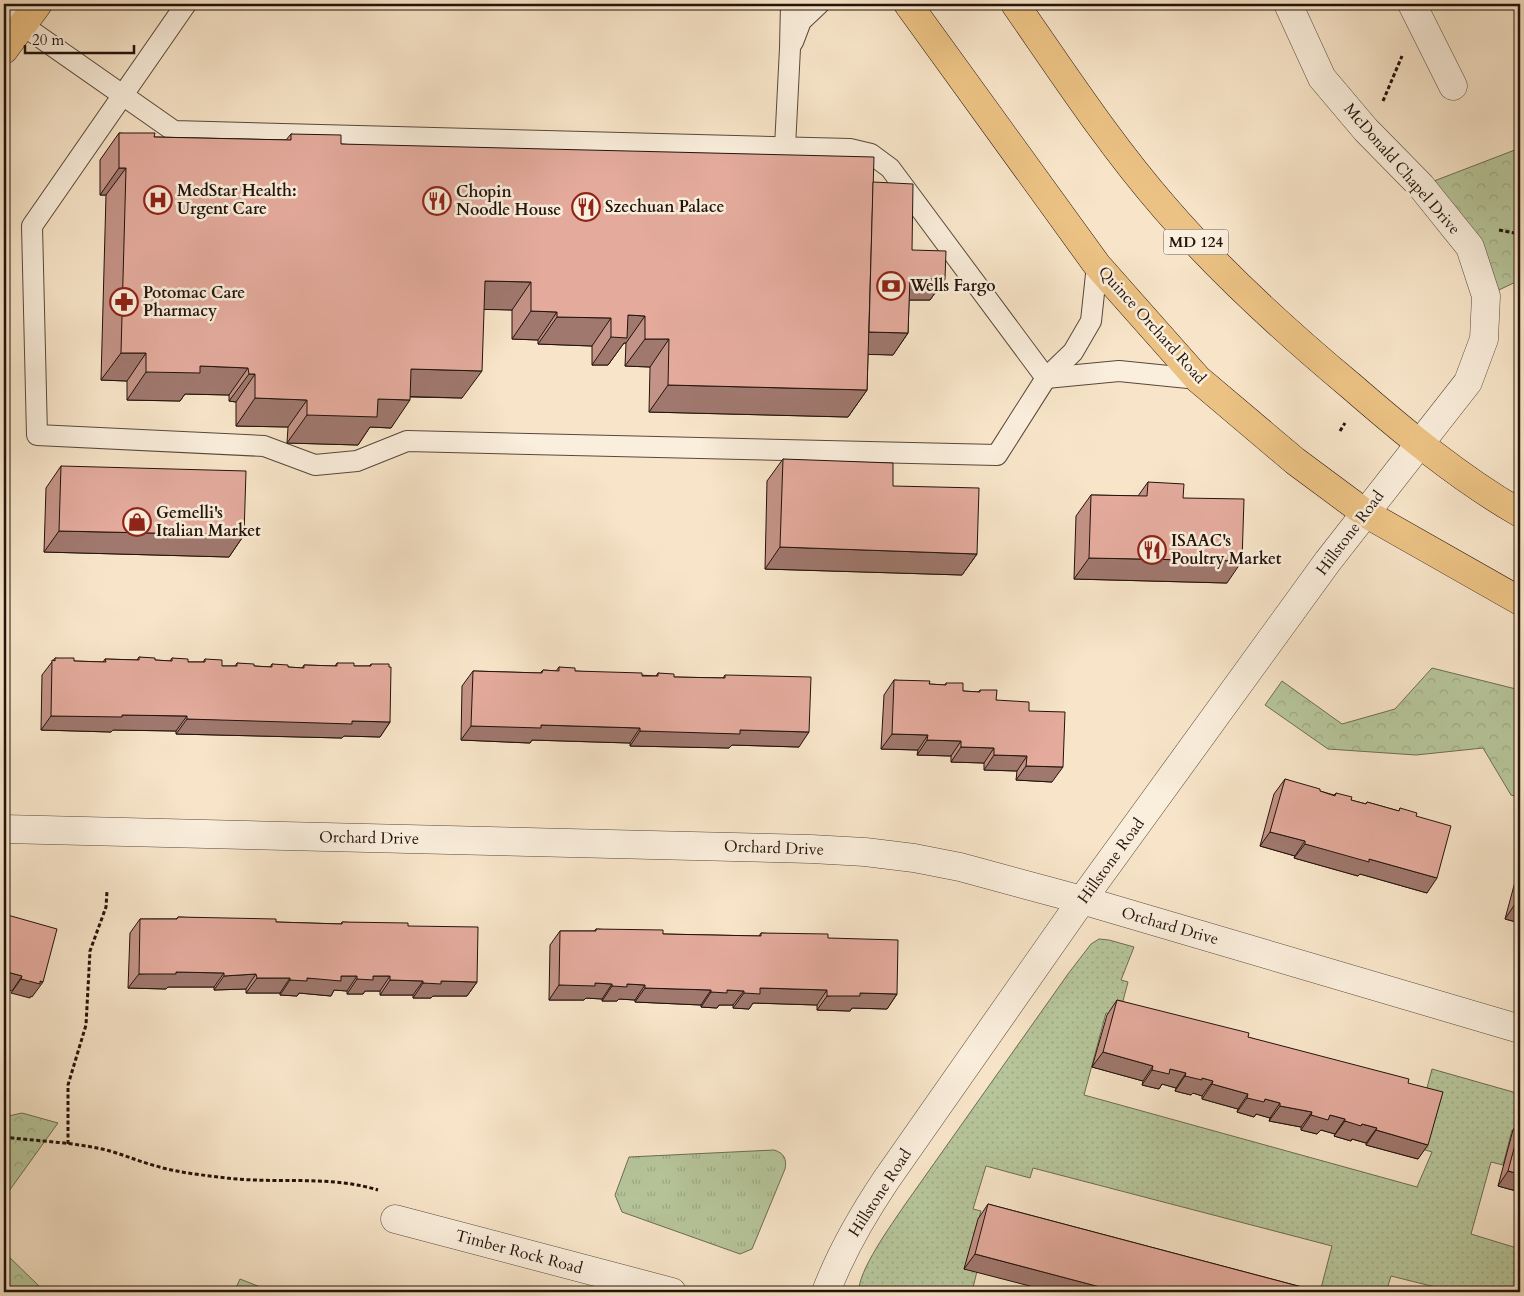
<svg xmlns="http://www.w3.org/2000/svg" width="1524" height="1296" font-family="Cardo,serif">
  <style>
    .grass { fill: url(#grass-dots); stroke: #6c6c53 }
    .forest { fill: url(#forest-crowns); stroke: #6c6c53 }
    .park { fill: url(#park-tufts); stroke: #6c6c53 }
    .garden { fill: #b7c69b; stroke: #6c6c53 }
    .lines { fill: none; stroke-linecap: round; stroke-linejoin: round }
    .service-casing { stroke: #58483a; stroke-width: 22 }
    .minor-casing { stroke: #58483a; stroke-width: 29 }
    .primary-casing { stroke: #22130b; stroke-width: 29 }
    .path { stroke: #22130b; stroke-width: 3; stroke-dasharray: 4 2.5; stroke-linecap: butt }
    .service { stroke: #faeedc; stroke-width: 20 }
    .minor { stroke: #faeedc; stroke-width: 28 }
    .primary { stroke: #ecc284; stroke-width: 28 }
    .wall { fill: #c49387; stroke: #22130b }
    .shaded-wall { fill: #a0786e; stroke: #22130b }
    .building { fill: #e4ab9d; stroke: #22130b }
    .labels { text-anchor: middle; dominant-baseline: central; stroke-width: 5; stroke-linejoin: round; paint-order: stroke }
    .shield { fill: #faeedc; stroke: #63554a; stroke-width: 1 }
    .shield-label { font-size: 15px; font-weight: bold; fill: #22130b }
    .street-label { font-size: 16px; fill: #22130b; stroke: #faeedc }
    .poi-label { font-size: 16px; font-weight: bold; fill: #22130b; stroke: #faeedc; text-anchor: start }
  </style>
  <defs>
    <pattern id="grass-dots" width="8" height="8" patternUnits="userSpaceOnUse" patternTransform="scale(1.25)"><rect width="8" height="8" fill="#b7c69b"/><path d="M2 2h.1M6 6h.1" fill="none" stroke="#9da984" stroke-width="1.8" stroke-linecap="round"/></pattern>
    <pattern id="forest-crowns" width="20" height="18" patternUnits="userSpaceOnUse" patternTransform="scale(1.25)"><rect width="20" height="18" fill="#b7c69b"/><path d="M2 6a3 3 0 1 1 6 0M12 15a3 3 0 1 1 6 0" fill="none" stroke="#9da984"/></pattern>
    <pattern id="park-tufts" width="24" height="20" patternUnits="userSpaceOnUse" patternTransform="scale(1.25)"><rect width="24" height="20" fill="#b7c69b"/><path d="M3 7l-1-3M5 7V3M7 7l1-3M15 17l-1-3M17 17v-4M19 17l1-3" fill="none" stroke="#9da984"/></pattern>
  </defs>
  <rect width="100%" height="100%" fill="#f8e5c9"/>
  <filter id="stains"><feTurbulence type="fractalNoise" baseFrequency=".004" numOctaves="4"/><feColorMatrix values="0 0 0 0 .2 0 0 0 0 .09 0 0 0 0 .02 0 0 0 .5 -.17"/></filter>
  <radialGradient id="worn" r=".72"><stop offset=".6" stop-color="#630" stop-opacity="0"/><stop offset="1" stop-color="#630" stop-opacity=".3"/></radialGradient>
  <path class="grass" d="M1099,939L1109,940L1134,947L1121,980L1128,982L1119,1016L1106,1013L1084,1095L1417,1187L1432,1152L1422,1149L1423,1103L1432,1069L1520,1094V1132L1512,1130L1503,1165L1491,1162L1471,1234L1520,1249V1292H1455L1391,1276L1386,1292H1320L1332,1246L1033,1168L1030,1178L986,1166L973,1209L981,1211L967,1264L978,1267L972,1292H859C857,1272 892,1224 904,1206L1068,974L1091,944Z"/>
  <g class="forest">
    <polygon points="1520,148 1520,280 1486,296 1421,186"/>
    <polygon points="1432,668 1520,690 1520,798 1511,795 1483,748 1416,755 1328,749 1265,705 1282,681 1342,724 1395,709"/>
    <polygon points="22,1113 58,1123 4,1198 4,1117"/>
    <polygon points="4,1244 5,1253 38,1285 42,1292 4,1292"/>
  </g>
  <path class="park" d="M774,1150C784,1153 787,1159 785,1169L752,1249L740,1254L622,1212L615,1195L629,1157Z"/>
  <polygon class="garden" points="240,1279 273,1292 274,1292 234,1292"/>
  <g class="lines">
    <defs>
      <g id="service">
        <polyline points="186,4 32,226 37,435 264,446 315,465 357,461 407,441 997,455 1046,378 1073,352 1091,321 1097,265"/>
        <polyline points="4,12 174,131 850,149 871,154 890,168 1046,378"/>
        <polyline points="793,42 801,21 819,4"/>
        <polyline points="785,147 790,48 791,4"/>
        <polyline points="1046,378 1119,371 1198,379"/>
      </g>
      <g id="minor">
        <polyline points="1412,4 1453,86"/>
        <polyline points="4,829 811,849 865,852 914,858 960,867 1082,900 1520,1029"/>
        <polyline points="395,1219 672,1292"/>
        <path d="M826,1292C841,1252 862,1216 886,1180L1082,900L1328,561L1468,382L1484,339L1486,296L1470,247L1421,186L1366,130L1322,78L1288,4"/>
      </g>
      <g id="primary">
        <polyline points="908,4 1097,265 1198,379 1295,461 1365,513 1520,601"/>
        <path d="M1015,4C1063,73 1110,145 1165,208C1222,274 1285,331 1351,386C1404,432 1459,478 1520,513"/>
        <polyline points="4,50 38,4"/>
      </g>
    </defs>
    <use href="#service" class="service-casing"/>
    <use href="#minor" class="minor-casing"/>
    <use href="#primary" class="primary-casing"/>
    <g class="path">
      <polyline points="1383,101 1402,56"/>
      <polyline points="1499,230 1520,234"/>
      <polyline points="1340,431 1345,423"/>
      <path d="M4,1137C36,1141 70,1142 102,1149C120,1153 137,1161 156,1166C179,1173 203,1175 227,1178C277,1184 329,1175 378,1190"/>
      <polyline points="68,1144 68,1085 86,1025 90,951 106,907 107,891"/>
    </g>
    <use href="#service" class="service"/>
    <use href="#minor" class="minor"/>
    <use href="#primary" class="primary"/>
  </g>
  <g class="wall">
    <polygon points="119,133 154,137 286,140 291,134 341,144 873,182 912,250 945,279 930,300 909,300 908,333 893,355 868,354 867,390 848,417 649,412 650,367 625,366 626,343 624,343 608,365 592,365 592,346 538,344 538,340 512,339 512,310 484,309 462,398 410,397 391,428 370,427 358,445 287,443 288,427 236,426 236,402 229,401 229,395 185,394 180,401 127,400 127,381 101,380 106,195 100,195 100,160"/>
    <polygon points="783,459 893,486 977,554 962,575 765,569 767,481"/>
    <polygon points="61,466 244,535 229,557 44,552 46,488"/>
    <polygon points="1148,482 1183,498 1227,583 1074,579 1076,516 1091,495 1138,496"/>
    <polygon points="139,657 155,660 170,661 172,658 188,662 203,662 205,659 222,666 235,666 237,663 254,666 270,667 272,664 288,667 302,668 304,665 335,666 337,663 354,666 369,666 371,664 390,722 380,737 344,736 342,738 176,734 176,731 113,730 111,732 41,730 42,675 55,658 74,661 103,662 105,659 137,660"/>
    <polygon points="559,667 575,671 656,676 658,673 674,677 723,678 725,675 799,747 732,745 729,748 630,746 630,743 595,742 532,740 530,743 461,740 462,686 473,671 540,673 543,670 556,671"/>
    <polygon points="894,680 929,684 945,685 946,683 963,691 978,692 980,690 996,700 1029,711 1052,782 1016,780 1017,771 984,770 984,763 951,762 951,756 917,755 918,750 881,749 884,695"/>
    <polygon points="1285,779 1320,791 1334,795 1336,793 1351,800 1366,804 1367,802 1399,811 1400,808 1416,816 1427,893 1360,874 1358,876 1294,858 1295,856 1260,846 1274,794"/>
    <polygon points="1520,865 1520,923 1505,919 1519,867"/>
    <polygon points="178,917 276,922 341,924 342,922 408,926 477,982 467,996 433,996 431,998 413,998 413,995 380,995 380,991 365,991 363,994 347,994 347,991 334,990 331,996 299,993 297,996 280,995 280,993 246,993 246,989 214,990 214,987 168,987 166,989 128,988 130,933 140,919 176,919"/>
    <polygon points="596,929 663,934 759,936 761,933 828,938 897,994 887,1009 852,1008 850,1011 817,1010 817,1005 753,1003 749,1009 733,1008 733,1005 719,1005 717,1008 701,1007 701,1005 635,1002 635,1000 619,999 617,1001 602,1001 602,999 586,998 584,1000 549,1000 550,945 560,931 594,931"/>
    <polygon points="1117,1000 1408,1083 1418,1159 1366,1145 1366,1143 1352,1139 1351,1141 1334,1136 1335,1134 1321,1130 1317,1134 1301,1130 1301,1127 1269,1121 1270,1118 1256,1114 1254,1117 1237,1112 1238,1109 1202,1099 1202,1096 1193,1093 1191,1095 1175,1091 1176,1088 1162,1084 1159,1089 1142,1085 1143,1081 1092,1067 1107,1015"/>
    <polygon points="1520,1120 1520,1192 1498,1186 1513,1130"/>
    <polygon points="988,1204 1317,1291 964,1269 978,1219"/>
  </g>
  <g class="shaded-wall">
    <polygon points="119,168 126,168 106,195 100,195"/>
    <polygon points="910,278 945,279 930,300 895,300"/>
    <polygon points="485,281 531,282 512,310 465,309"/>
    <polygon points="531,311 557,312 538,340 512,339"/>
    <polygon points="628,315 645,316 626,343 624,343 608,365 592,365 611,337"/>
    <polygon points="557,317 611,318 592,346 538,344"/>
    <polygon points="865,332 908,333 893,355 850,354"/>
    <polygon points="645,339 669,339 650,367 625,366"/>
    <polygon points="121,353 146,353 127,381 101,380"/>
    <polygon points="200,366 248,368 229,395 185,394 180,401 127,400 146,372"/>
    <polygon points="411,369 482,371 462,398 392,396"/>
    <polygon points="249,374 255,374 236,402 229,401"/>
    <polygon points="668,385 867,390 848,417 649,412"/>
    <polygon points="255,398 307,400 288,427 236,426"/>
    <polygon points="378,399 410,400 391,428 370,427 358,445 287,443 307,415"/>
    <polygon points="59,531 244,535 229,557 44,552"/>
    <polygon points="780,547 977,554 962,575 765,569"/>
    <polygon points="1089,558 1242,561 1227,583 1074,579"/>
    <polygon points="122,715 187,716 176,731 113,730 111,732 41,730 51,716"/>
    <polygon points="187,719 352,721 390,722 380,737 344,736 342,738 176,734"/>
    <polygon points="541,725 640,728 630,743 532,740 530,743 461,740 471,726"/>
    <polygon points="740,730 809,732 799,747 732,745 729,748 630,746 640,731"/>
    <polygon points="892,734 928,735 918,750 881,749"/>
    <polygon points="927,740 961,741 951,756 917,755"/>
    <polygon points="961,747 994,748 984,763 951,762"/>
    <polygon points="994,755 1027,756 1017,771 984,770"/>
    <polygon points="1026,766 1063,767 1052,782 1016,780"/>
    <polygon points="1270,832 1305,841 1295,856 1260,846"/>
    <polygon points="1305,844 1369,859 1437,878 1427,893 1360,874 1358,876 1294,858"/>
    <polygon points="1515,904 1520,906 1520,923 1505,919"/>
    <polygon points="7,972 22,976 12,991 4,989 4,974"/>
    <polygon points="176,972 224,973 214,987 168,987 166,989 128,988 139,974"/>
    <polygon points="256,974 246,989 214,990 224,976"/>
    <polygon points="341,976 357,976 347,991 334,990 331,996 299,993 297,996 280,995 290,980"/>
    <polygon points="373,976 390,976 380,991 365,991 363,994 347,994 357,979"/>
    <polygon points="257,978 290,978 280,993 246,993"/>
    <polygon points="21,979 43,982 32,997 31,996 30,998 11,993"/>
    <polygon points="390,980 423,981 413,995 380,995"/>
    <polygon points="441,981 477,982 467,996 433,996 431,998 413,998 423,983"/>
    <polygon points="595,983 612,984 602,999 586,998 584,1000 549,1000 559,985"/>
    <polygon points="627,984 645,985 635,1000 619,999 617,1001 602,1001 612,986"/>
    <polygon points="645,988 711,990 701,1005 635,1002"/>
    <polygon points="760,988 827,990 817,1005 753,1003 749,1009 733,1008 744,993"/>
    <polygon points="727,990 744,991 733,1005 719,1005 717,1008 701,1007 711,992"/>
    <polygon points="860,993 897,994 887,1009 852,1008 850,1011 817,1010 827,996"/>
    <polygon points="1103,1052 1153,1066 1143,1081 1092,1067"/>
    <polygon points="1170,1069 1186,1073 1176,1088 1162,1084 1159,1089 1142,1085 1152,1070"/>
    <polygon points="1185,1076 1202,1078 1213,1081 1202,1096 1193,1093 1191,1095 1175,1091"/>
    <polygon points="1212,1084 1248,1094 1238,1109 1202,1099"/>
    <polygon points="1247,1098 1265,1099 1280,1103 1270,1118 1256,1114 1254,1117 1237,1112"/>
    <polygon points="1280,1106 1312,1112 1301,1127 1269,1121"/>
    <polygon points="1311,1115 1330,1115 1345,1119 1335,1134 1321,1130 1317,1134 1301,1130"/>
    <polygon points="1345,1121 1362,1124 1377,1128 1366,1143 1352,1139 1351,1141 1334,1136"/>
    <polygon points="1376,1130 1428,1145 1418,1159 1366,1145"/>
    <polygon points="1508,1171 1520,1174 1520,1192 1498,1186"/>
    <polygon points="975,1254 1119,1292 1053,1292 964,1269"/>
  </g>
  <g class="building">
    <polygon points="119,133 155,133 154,137 291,140 291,134 341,135 341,144 874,157 867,390 668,385 669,339 645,339 645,316 628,315 627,338 611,337 611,318 557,317 557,312 531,311 531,282 485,281 482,371 411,369 410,400 378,399 377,417 307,415 307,400 255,398 255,374 249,374 248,368 200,366 200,373 146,372 146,353 121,353 126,168 119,168"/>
    <polygon points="873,182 913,184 912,250 946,251 945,279 910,278 908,333 869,332"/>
    <polygon points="783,459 893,463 893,486 979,488 977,554 780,547"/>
    <polygon points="61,466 246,471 244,535 59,531"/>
    <polygon points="1148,482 1184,484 1183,498 1244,499 1242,561 1089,558 1091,495 1147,496"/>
    <polygon points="139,657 155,658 155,660 172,661 172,658 188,659 188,662 205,662 205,659 222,660 222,666 237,666 237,663 254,664 254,666 272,667 272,664 288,665 288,667 304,668 304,665 337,666 337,663 354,663 354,666 371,666 371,664 389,664 389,667 391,667 390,722 352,721 352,724 187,719 187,716 122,715 122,717 51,716 52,660 55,661 55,658 74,658 74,661 106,662 105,659 139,660"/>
    <polygon points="559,667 575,668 575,671 642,673 642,676 658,676 658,673 674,674 674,677 725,678 725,675 811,677 809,732 740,730 740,734 640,731 640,728 606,727 541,725 541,728 471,726 473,671 542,673 543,670 559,671"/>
    <polygon points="894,680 930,681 929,684 946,685 946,683 963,683 963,691 980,692 980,690 997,690 996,700 1029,702 1029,711 1065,712 1063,767 1026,766 1027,756 994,755 994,748 961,747 961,741 927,740 928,735 892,734"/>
    <polygon points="1285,779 1320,789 1320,791 1335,796 1336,793 1352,797 1351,800 1366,804 1367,802 1399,811 1400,808 1417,813 1416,816 1451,826 1437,878 1369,859 1369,862 1305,844 1305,841 1270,832"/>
    <polygon points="1520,885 1520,906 1515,904"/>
    <polygon points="4,914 57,929 43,982 40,981 40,984 21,979 22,976 7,972 7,975 4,974"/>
    <polygon points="178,917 276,919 276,922 342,924 342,922 408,923 408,926 478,927 477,982 441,981 441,984 423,983 423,981 390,980 390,976 373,976 373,980 357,979 357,976 341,976 341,981 307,978 307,981 290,980 290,978 257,978 256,974 224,976 224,973 176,972 176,974 139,974 140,919 177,919"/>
    <polygon points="596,929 663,930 663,934 761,936 761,933 828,934 828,938 898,940 897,994 860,993 860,996 827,996 827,990 760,988 760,994 744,993 744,991 727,990 727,993 711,992 711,990 645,988 645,985 627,984 627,987 612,986 612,984 595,983 595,986 559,985 560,931 596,931"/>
    <polygon points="1117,1000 1249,1033 1248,1037 1409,1079 1408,1083 1443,1092 1428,1145 1376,1130 1377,1128 1362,1124 1361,1126 1345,1121 1345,1119 1330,1115 1328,1120 1311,1115 1312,1112 1280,1106 1280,1103 1265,1099 1264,1102 1247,1098 1248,1094 1212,1084 1213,1081 1202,1078 1202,1080 1185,1076 1186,1073 1170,1069 1169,1074 1152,1070 1153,1066 1103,1052"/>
    <polygon points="1520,1126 1520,1174 1508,1171"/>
    <polygon points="988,1204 1317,1291 1316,1292 1119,1292 975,1254"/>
  </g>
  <defs>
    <symbol id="hospital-ring" viewBox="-11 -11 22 22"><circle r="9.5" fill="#faeedc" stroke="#8f2418" stroke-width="1.5"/><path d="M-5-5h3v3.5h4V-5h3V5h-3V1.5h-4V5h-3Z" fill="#8f2418"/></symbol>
    <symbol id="restaurant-ring" viewBox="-11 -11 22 22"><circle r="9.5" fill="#faeedc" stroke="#8f2418" stroke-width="1.5"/><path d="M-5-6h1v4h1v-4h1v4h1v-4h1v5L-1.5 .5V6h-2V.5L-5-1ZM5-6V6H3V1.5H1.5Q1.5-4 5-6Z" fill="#8f2418"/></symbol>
    <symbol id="bank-ring" viewBox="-11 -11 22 22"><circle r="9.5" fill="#faeedc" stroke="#8f2418" stroke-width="1.5"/><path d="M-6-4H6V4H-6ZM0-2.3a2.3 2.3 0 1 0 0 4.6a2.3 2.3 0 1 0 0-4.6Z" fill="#8f2418"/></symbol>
    <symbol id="pharmacy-ring" viewBox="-11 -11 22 22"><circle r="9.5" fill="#faeedc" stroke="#8f2418" stroke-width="1.5"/><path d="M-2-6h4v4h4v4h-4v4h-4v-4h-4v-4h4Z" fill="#8f2418"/></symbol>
    <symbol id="shop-ring" viewBox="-11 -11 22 22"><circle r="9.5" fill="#faeedc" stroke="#8f2418" stroke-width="1.5"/><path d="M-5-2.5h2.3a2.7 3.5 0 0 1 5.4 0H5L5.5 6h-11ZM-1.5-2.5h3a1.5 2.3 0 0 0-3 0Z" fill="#8f2418"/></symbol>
  </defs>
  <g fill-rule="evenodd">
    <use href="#hospital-ring" x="142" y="184" width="32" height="32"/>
    <use href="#restaurant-ring" x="421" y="185" width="32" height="32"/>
    <use href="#restaurant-ring" x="570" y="191" width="32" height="32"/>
    <use href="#bank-ring" x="875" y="270" width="32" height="32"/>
    <use href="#pharmacy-ring" x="108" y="286" width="32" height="32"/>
    <use href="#shop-ring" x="121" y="506" width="32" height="32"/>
    <use href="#restaurant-ring" x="1136" y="534" width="32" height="32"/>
  </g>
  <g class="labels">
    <rect class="shield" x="1163.5" y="229.5" width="65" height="25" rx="4"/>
    <g class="shield-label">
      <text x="1196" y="242">MD 124</text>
    </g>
    <g class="street-label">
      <text transform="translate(1402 169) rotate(49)">McDonald Chapel Drive</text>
      <text transform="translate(1152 325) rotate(48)">Quince Orchard Road</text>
      <text transform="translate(1350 533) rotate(-53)">Hillstone Road</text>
      <text transform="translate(369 838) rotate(1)">Orchard Drive</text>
      <text transform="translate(774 848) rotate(2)">Orchard Drive</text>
      <text transform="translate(1111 861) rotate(-54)">Hillstone Road</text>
      <text transform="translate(1170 926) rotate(16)">Orchard Drive</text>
      <text transform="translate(880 1193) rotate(-57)">Hillstone Road</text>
      <text transform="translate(519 1252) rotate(15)">Timber Rock Road</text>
    </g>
    <g class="poi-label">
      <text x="177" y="191">MedStar Health:<tspan x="177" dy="18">Urgent Care</tspan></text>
      <text x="456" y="192">Chopin<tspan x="456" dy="18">Noodle House</tspan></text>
      <text x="605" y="207">Szechuan Palace</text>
      <text x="910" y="286">Wells Fargo</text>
      <text x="143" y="293">Potomac Care<tspan x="143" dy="18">Pharmacy</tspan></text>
      <text x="156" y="513">Gemelli's<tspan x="156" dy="18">Italian Market</tspan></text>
      <text x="1171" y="541">ISAAC's<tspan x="1171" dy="18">Poultry Market</tspan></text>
    </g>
  </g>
  <rect width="1524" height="1296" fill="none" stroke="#f8e5c9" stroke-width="20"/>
  <rect x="5" y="5" width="1514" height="1286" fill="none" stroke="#22130b" stroke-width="2.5"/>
  <rect x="10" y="10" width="1504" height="1276" fill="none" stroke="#22130b"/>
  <path d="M25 45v8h109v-8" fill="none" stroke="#22130b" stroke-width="2.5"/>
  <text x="32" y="45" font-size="15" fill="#22130b" stroke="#faeedc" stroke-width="4" paint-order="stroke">20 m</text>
  <rect width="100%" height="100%" filter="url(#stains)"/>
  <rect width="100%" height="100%" fill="url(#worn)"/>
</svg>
